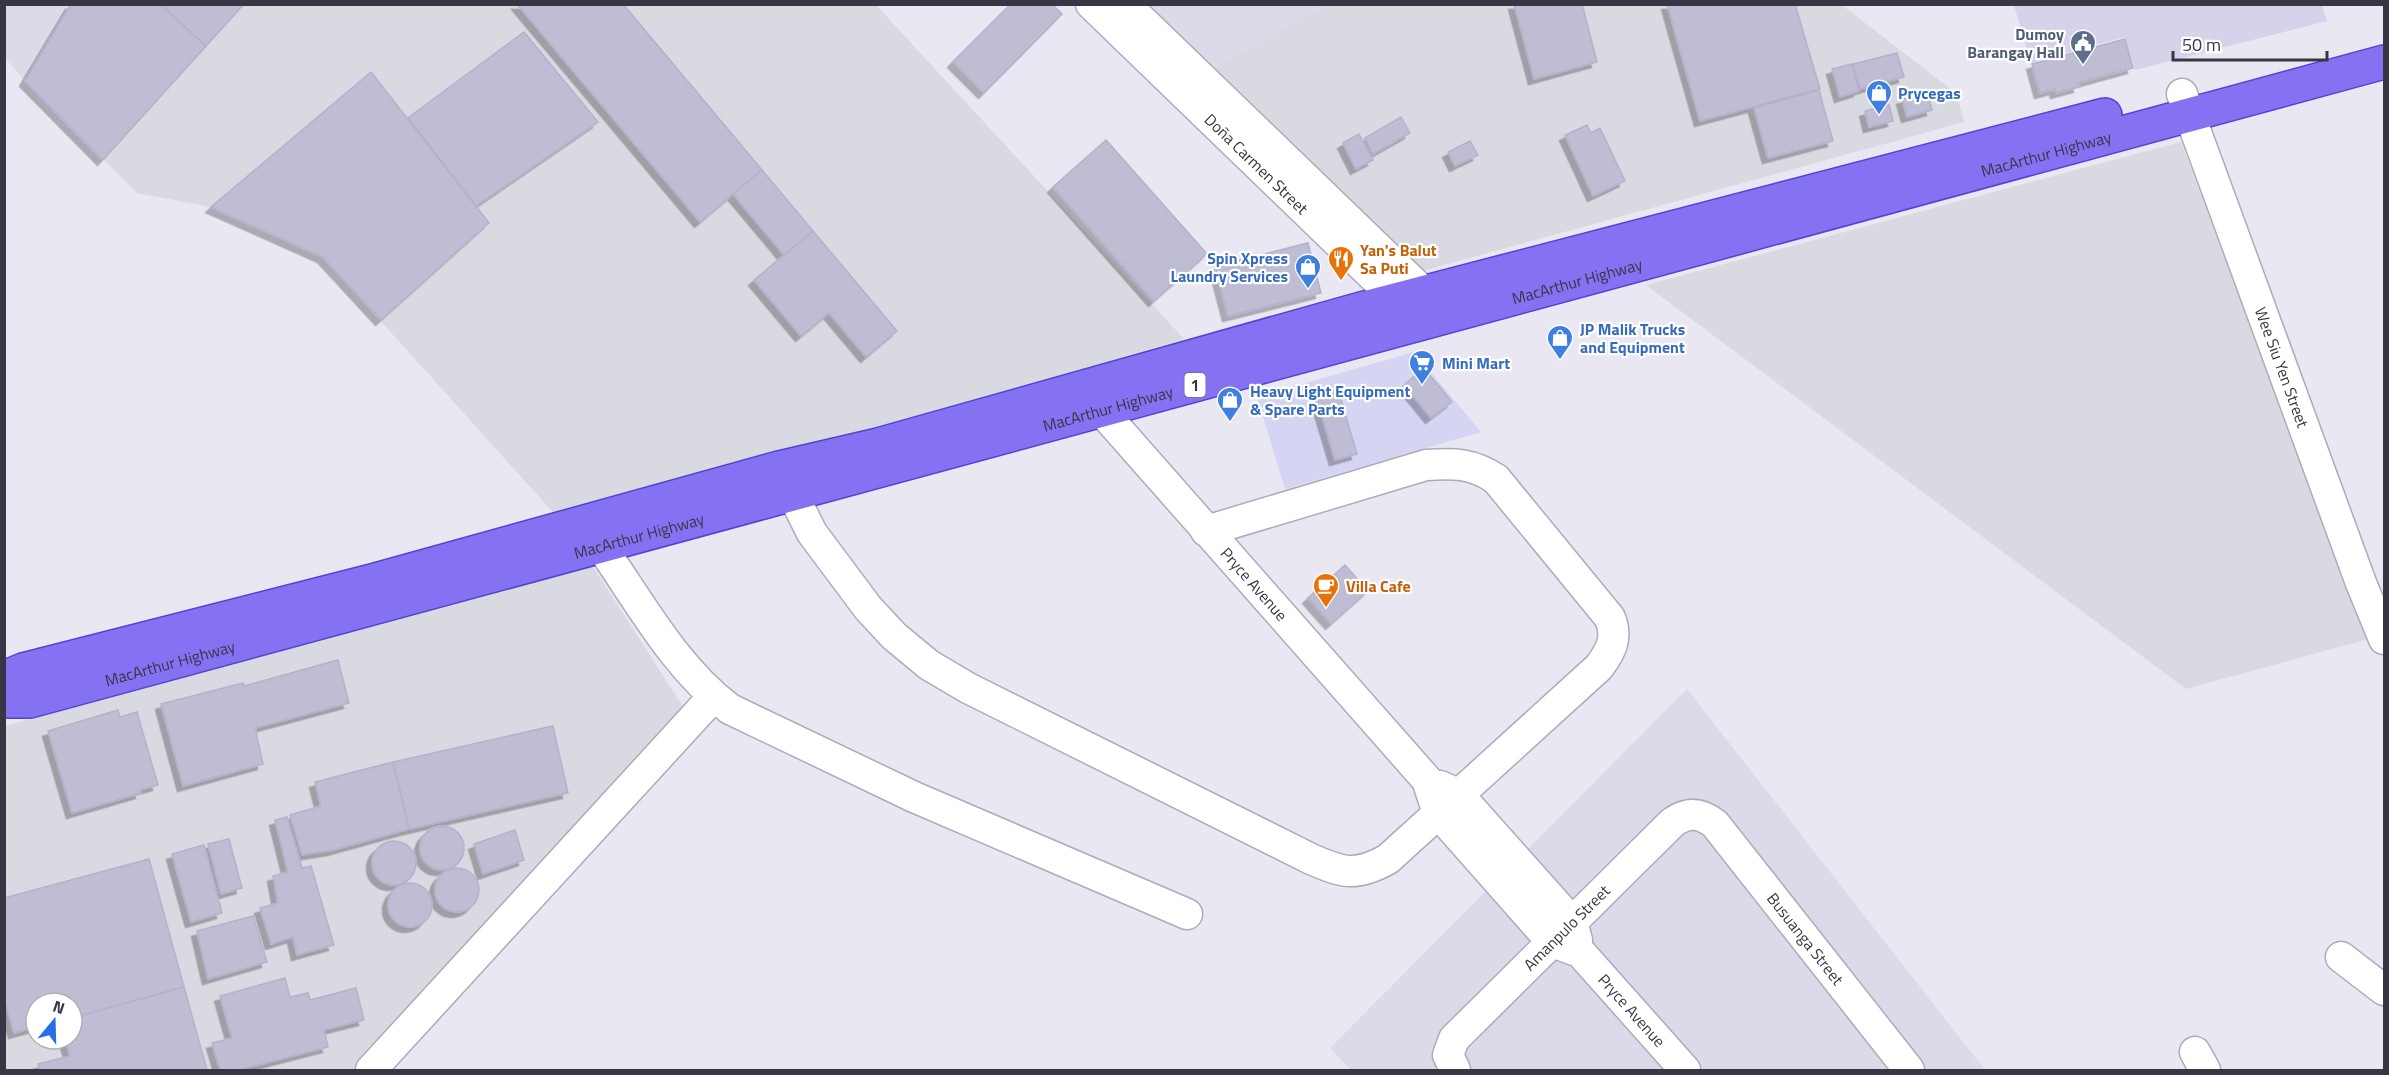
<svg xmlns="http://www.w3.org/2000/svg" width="2389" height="1075" font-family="'Titillium Web',sans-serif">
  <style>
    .residential { fill: #dcd9e9 }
    .commercial { fill: #d5d4f2 }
    .industrial { fill: #d9d9e1; fill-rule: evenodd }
    .education { fill: #d7d2ea }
    .building { fill: #bfbdd3; stroke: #b4b1cd; stroke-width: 1.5; filter: url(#shadow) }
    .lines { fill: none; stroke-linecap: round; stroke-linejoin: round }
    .minor-casing { stroke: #adaabd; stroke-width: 33 }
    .highway-casing { stroke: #5343d0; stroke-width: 36 }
    .minor { stroke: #fff; stroke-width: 30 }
    .highway { stroke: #8572f2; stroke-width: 33 }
    .labels { text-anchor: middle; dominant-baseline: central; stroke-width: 4.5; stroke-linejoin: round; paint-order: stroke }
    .shield { fill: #fff; stroke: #74727c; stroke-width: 1.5 }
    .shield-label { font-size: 15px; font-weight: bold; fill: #383644 }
    .service-label { font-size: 16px; font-weight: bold; fill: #4e5e75; stroke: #fff; text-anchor: end }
    .shop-label { font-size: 16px; font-weight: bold; fill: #366cbe; stroke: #fff; text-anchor: start }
    .street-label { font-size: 16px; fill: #383644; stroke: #fff }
    .food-label { font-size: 16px; font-weight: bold; fill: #c56008; stroke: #fff; text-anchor: start }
  </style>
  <defs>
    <filter id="shadow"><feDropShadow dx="-5.5" dy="5.5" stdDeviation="0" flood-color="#0004"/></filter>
  </defs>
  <rect width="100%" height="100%" fill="#e9e7f2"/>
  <g class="residential">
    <polygon points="4,5 71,5 25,81 5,58"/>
    <polygon points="1140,5 1327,5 1209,70"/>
    <polygon points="1687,689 1985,1070 1351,1070 1330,1048"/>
  </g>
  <polygon class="commercial" points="1414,352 1481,432 1285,489 1257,397"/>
  <g class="industrial">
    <polygon points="71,5 876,5 1184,339 560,520 323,257 211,207 137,193 25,81"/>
    <polygon points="1327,5 1842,5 1957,94 1964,122 1419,272 1209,70"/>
    <polygon points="2181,142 2368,639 2186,689 1646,285"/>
    <path d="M588,559L687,713L363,1070H5V726L532,577ZM36,1003H72V1039H36Z"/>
  </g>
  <polygon class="education" points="2014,5 2322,5 2327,21 2135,70 2125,37 2031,63"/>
  <g class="building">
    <polygon points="71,4 160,4 206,46 103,160 25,81"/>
    <polygon points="160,4 244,4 206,46"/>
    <polygon points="517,4 623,4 762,170 700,222"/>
    <polygon points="1011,4 1052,4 1062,14 984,93 953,62"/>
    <polygon points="1514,4 1582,4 1597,62 1534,79"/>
    <polygon points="1667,4 1795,4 1820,89 1700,121"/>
    <polygon points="524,32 598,122 476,206 408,118"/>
    <polygon points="2125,39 2133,68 2078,83 2079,87 2067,90 2056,93 2055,89 2040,93 2032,64"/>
    <polygon points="1897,53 1904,77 1860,89 1853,64"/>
    <polygon points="1852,64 1859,91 1840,97 1832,69"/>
    <polygon points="371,72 489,223 381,320 323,257 211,207"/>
    <polygon points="1819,90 1833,141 1768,158 1754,108"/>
    <polygon points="1927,93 1932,110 1907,117 1902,99"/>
    <polygon points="1889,105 1893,121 1869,127 1865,111"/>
    <polygon points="1401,117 1410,133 1373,154 1365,138"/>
    <polygon points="1587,125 1591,133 1600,128 1625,181 1593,196 1565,135"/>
    <polygon points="1359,134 1373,160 1356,169 1343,143"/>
    <polygon points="1106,140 1207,254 1154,301 1053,187"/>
    <polygon points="1470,141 1478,155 1455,166 1448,152"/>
    <polygon points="762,170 813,231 784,255 733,194"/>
    <polygon points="813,231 897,331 866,357 829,313 801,336 754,280"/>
    <polygon points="1308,243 1321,293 1228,316 1215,266"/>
    <polygon points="1424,368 1452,402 1431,418 1404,385"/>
    <polygon points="1338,390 1357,454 1335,460 1316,397"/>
    <polygon points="1345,565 1368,591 1331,624 1308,598"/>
    <polygon points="338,660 349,703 255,728 263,764 183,786 161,704 243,683 244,686"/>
    <polygon points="118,710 120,717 137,712 158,785 140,790 141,793 72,813 48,731"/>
    <polygon points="553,726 568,793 409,829 393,762"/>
    <polygon points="393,762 409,829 333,850 302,855 290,815 321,806 315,782"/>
    <polygon points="287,817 302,868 311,866 334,945 297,955 293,937 271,944 260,908 278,903 273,876 288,872 275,820"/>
    <circle cx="442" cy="848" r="22"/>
    <polygon points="515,830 524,860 483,874 474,844"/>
    <polygon points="229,839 242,888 221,894 208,844"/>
    <circle cx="394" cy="863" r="22"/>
    <polygon points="204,845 222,913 191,922 172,854"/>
    <polygon points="149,859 184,987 72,1018 72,1003 36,1003 36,1027 14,1033 4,998 4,898"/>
    <circle cx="457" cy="890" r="22"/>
    <circle cx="410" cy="905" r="22"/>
    <polygon points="253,916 267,962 208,979 197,931"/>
    <polygon points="285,978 290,997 308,993 310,1000 356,988 364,1020 324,1030 328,1047 238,1070 220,1070 212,1043 232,1038 220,996"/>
    <polygon points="184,987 207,1070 40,1070 38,1064 70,1056 65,1039 72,1039 72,1018"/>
  </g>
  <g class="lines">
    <defs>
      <g id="minor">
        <path id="s1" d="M1091,4L1413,315"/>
        <polyline points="1125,4 1440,308"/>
        <path id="s2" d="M2182,94L2361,583L2384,639"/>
        <path id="s3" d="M1085,392L1427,780L1438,813L1552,942L1580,952L1685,1070"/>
        <path d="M782,473L812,533L868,608L894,636L929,665L968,688L1311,859C1343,873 1356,877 1388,859L1599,667C1611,651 1618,638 1610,618L1496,479C1472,463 1454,463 1426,465L1206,531"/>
        <path d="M600,545C639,601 675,668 730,709L914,797L1187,914"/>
        <polyline points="1440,786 1458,794 1572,922 1577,940"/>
        <polyline points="2341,957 2384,990"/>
        <polyline points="2195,1052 2205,1070"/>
        <polyline points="371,1070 713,697"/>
        <path id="s4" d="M1455,1070L1448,1055L1454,1039L1673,822C1689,811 1701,813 1715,824L1909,1070"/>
      </g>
      <g id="highway">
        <polyline points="4,678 23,670 372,581 779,468 878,445 1361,309 2105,115"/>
        <path id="s5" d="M4,701H30L2384,62"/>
      </g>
    </defs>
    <use href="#minor" class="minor-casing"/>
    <use href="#highway" class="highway-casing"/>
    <use href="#minor" class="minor"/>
    <use href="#highway" class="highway"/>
  </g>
  <defs>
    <symbol id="civic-pin" viewBox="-11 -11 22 30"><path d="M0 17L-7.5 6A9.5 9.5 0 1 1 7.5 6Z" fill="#5c6f8a" stroke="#fff"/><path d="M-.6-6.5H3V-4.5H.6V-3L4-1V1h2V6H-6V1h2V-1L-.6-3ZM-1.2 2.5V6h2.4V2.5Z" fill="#fff"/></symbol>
    <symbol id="shop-pin" viewBox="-11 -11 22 30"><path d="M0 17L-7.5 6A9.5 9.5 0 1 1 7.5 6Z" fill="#3f7fe0" stroke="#fff"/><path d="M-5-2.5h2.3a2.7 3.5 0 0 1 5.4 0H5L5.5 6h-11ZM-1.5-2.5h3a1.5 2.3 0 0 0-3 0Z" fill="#fff"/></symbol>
    <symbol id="restaurant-pin" viewBox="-11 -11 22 30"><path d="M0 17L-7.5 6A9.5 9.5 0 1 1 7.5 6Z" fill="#e8710a" stroke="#fff"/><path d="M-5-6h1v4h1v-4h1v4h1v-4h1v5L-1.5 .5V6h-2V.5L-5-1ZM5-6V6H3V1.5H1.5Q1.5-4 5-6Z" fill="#fff"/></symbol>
    <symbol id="supermarket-pin" viewBox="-11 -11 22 30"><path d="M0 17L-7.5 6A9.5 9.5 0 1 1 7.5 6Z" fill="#3f7fe0" stroke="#fff"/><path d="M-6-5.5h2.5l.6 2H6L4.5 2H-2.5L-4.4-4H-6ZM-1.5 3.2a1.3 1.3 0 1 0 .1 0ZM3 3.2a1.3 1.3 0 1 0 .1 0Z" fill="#fff"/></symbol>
    <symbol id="cafe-pin" viewBox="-11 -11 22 30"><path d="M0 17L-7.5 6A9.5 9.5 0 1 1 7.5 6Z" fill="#e8710a" stroke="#fff"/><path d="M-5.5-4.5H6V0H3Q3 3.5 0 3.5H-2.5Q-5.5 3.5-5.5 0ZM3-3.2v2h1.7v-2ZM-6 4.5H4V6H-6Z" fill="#fff"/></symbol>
  </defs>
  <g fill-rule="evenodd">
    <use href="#civic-pin" x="2068" y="28" width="30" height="40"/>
    <use href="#shop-pin" x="1864" y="78" width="30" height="40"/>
    <use href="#restaurant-pin" x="1326" y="244" width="30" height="40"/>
    <use href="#shop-pin" x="1293" y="252" width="30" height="40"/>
    <use href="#shop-pin" x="1545" y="323" width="30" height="40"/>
    <use href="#supermarket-pin" x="1407" y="348" width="30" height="40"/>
    <use href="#shop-pin" x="1215" y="385" width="30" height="40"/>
    <use href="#cafe-pin" x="1311" y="571" width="30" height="40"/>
  </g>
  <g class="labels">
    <rect class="shield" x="1184.5" y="373" width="21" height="24" rx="4.5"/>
    <g class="shield-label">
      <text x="1195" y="385">1</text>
    </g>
    <g class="service-label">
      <text x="2064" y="34">Dumoy<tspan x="2064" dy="18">Barangay Hall</tspan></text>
    </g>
    <g class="shop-label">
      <text x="1898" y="93">Prycegas</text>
      <text x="1288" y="258" text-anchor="end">Spin Xpress<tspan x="1288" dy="18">Laundry Services</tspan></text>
      <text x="1580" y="329">JP Malik Trucks<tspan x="1580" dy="18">and Equipment</tspan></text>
      <text x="1442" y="363">Mini Mart</text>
      <text x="1250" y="391">Heavy Light Equipment<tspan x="1250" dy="18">&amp; Spare Parts</tspan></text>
    </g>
    <g class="street-label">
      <text stroke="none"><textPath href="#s5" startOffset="2115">MacArthur Highway</textPath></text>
      <text stroke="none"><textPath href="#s1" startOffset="230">Doña Carmen Street</textPath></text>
      <text stroke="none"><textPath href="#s5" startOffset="1629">MacArthur Highway</textPath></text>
      <text stroke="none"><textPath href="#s2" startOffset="291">Wee Siu Yen Street</textPath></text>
      <text stroke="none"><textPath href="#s5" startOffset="1143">MacArthur Highway</textPath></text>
      <text stroke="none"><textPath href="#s5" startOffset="657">MacArthur Highway</textPath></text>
      <text stroke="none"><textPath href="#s3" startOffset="256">Pryce Avenue</textPath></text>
      <text stroke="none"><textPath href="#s5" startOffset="171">MacArthur Highway</textPath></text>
      <text stroke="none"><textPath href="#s4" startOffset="192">Amanpulo Street</textPath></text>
      <text stroke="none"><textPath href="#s4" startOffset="534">Busuanga Street</textPath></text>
      <text stroke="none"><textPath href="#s3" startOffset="832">Pryce Avenue</textPath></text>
    </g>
    <g class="food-label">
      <text x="1360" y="250">Yan's Balut<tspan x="1360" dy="18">Sa Puti</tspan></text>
      <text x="1346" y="586">Villa Cafe</text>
    </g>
  </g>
  <rect width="2389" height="1075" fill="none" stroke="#383644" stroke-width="12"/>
  <g transform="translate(54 1021) rotate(19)"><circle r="28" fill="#ffffff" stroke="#afafb4" stroke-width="1.5"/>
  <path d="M0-4.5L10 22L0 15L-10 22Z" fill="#286ee8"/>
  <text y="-9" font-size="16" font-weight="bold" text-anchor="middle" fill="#383644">N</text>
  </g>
  <path d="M2173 51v9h154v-9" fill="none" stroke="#383644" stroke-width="3"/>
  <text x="2182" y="51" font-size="18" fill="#383644" stroke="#ffffff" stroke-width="4.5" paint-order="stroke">50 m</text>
</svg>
